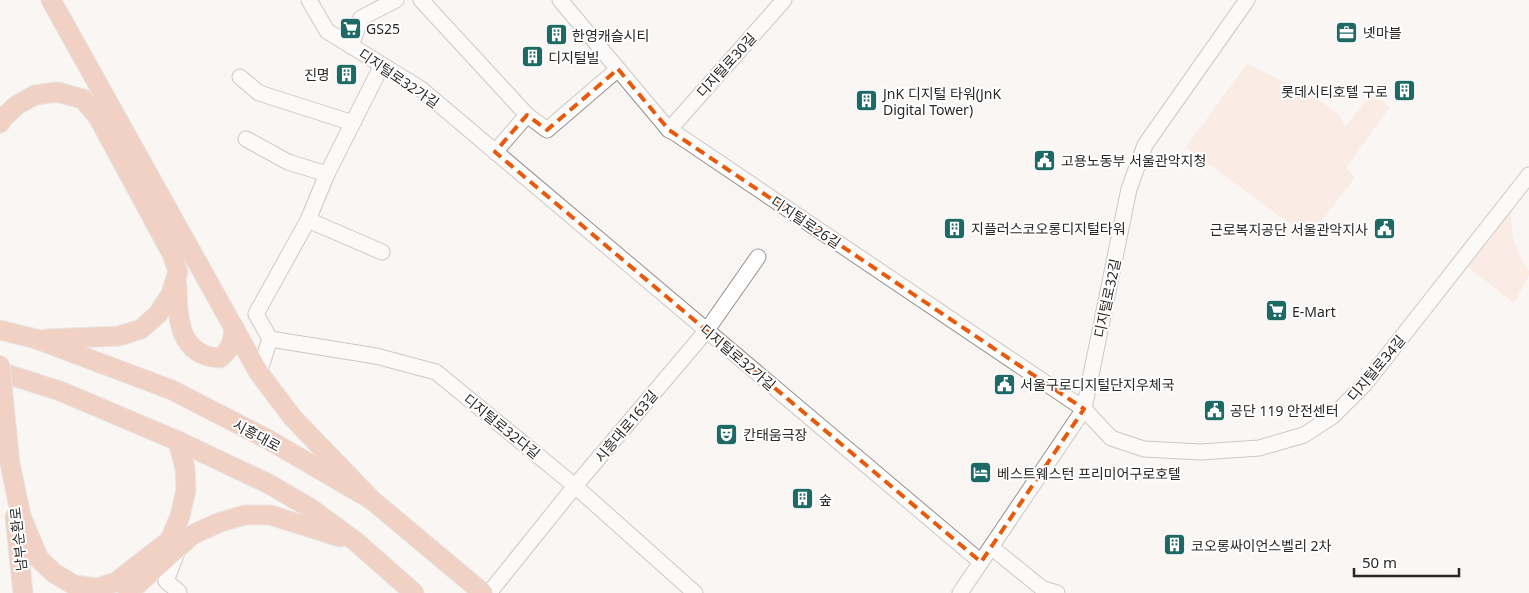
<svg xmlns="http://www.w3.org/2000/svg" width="1529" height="593" font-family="'Noto Sans','Noto Sans KR',sans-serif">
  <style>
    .green { fill: #faded3 }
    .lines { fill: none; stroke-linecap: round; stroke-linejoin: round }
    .minor-casing { stroke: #959190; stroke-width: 17 }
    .major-casing { stroke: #d0d0cf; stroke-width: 21 }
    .minor { stroke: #fff; stroke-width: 15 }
    .major { stroke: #e5a58c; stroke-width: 19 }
    .major-bridge-casing { stroke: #d0d0cf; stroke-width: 21; stroke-linecap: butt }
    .major-bridge { stroke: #e5a58c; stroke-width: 19 }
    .marked { fill: none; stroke: #e8590c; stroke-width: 4; stroke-dasharray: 10 6; stroke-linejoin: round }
    .labels { text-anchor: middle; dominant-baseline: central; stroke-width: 4; stroke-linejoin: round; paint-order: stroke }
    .poi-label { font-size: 14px; fill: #2a2827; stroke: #fff; text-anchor: start }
    .street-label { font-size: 14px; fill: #2a2827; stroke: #fff }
  </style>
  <rect width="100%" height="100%" fill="#f9f5f3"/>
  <g class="green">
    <polygon points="1247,64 1307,92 1339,115 1345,127 1371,94 1390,107 1346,168 1355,177 1309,238 1186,147"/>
    <path d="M1512,197C1510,225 1511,247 1529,271V275L1514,303L1461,262Z"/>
  </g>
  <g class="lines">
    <defs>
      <g id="minor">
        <polyline points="309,0 327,31 421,89 981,562"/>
        <polyline points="421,0 527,115"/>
        <polyline points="560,0 669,130 675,133 1084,409 1111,438 1144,449 1201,452 1259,448 1304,435 1333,416 1365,384 1529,175"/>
        <polyline points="351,46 361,18 396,0"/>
        <polyline points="240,77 259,93 353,123"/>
        <polyline points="669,130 784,0"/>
        <polyline points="246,139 288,162 327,174"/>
        <polyline points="495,152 527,115 547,130 618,69"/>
        <polyline points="308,220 382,252"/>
        <polyline points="270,339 376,356 436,372 575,486 695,593"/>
        <polyline points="259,373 270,339 256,314 308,220 327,174 382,65"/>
        <polyline points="991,547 1043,589 1057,593"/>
        <polyline points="179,592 166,581 179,547"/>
        <polyline points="489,593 575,486 707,330 758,257"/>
        <polyline points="960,593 1084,409 1129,189 1145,145 1247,0"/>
      </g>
      <g id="major">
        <polyline points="51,0 259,373 293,418 372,500"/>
        <polyline points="0,123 3,118 17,105 35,95 57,92 83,99 98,117 172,254 178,271 171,294 158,314 141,329 119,336 46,339"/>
        <path d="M177,285C177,318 179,356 220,358C232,348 233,341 234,327"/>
        <polyline points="0,330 36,339 172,390 269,440 372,500 483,593"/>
        <polyline points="0,372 60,391 178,441 269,484 310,508 355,541 414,593"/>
        <polyline points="10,464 21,516 39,559 54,573 74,585 97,588 116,582 170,540 180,516 186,490 185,468 178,441"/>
        <polyline points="15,517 23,593"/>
        <polyline points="128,593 192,535 218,523 244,515 270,515 340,537"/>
      </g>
    </defs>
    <use href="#minor" class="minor-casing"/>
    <use href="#major" class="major-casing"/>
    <use href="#minor" class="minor"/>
    <use href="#major" class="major"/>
    <defs>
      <polyline id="major-bridge" points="0,365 10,464"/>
    </defs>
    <use href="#major-bridge" class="major-bridge-casing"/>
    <use href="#major-bridge" class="major-bridge"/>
  </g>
  <path d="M0 0H1529V593H0ZM618,69L669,130L1084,409L981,562L495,152L527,115L547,130Z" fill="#f9f5f3" fill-opacity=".55" fill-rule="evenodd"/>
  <path class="marked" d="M618,69L669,130L1084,409L981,562L495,152L527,115L547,130Z"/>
  <defs>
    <symbol id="supermarket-square" viewBox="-11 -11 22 22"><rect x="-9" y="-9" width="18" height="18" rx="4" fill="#1c6965" stroke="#fff"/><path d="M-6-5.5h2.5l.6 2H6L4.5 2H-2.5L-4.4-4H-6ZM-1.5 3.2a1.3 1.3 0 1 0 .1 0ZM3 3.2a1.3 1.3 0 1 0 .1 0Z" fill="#fff"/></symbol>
    <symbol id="office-square" viewBox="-11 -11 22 22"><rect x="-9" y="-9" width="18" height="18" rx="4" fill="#1c6965" stroke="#fff"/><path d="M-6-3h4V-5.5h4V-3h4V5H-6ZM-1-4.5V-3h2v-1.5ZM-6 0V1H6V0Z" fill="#fff"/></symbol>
    <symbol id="building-square" viewBox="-11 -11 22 22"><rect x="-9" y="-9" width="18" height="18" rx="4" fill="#1c6965" stroke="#fff"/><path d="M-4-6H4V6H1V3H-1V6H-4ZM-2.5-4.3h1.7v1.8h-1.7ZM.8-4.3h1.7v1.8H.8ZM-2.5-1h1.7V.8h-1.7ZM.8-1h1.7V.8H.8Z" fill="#fff"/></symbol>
    <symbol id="civic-square" viewBox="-11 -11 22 22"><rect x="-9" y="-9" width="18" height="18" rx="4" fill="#1c6965" stroke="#fff"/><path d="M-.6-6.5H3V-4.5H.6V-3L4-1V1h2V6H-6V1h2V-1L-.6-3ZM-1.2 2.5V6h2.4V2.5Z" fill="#fff"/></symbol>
    <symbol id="theatre-square" viewBox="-11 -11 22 22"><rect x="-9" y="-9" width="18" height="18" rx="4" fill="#1c6965" stroke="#fff"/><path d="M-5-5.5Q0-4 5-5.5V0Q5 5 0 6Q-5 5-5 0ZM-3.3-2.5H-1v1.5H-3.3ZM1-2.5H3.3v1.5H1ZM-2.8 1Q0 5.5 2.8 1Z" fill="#fff"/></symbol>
    <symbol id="hotel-square" viewBox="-11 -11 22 22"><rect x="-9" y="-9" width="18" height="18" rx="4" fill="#1c6965" stroke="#fff"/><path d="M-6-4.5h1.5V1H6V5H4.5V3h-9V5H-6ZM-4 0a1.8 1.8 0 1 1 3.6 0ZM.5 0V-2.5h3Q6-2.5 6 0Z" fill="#fff"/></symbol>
  </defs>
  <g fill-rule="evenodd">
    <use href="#supermarket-square" x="338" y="16" width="25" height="25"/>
    <use href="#office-square" x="1334" y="20" width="25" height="25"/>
    <use href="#building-square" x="544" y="22" width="25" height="25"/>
    <use href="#building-square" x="520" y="44" width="25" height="25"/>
    <use href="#building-square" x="334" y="62" width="25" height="25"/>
    <use href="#building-square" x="1392" y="78" width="25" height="25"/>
    <use href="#building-square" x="854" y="88" width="25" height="25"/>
    <use href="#civic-square" x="1032" y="148" width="25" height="25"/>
    <use href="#building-square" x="942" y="216" width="25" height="25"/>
    <use href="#civic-square" x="1372" y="216" width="25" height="25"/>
    <use href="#supermarket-square" x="1264" y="298" width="25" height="25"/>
    <use href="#civic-square" x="992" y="372" width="25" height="25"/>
    <use href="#civic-square" x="1202" y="398" width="25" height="25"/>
    <use href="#theatre-square" x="714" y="422" width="25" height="25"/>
    <use href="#hotel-square" x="968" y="460" width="25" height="25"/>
    <use href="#building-square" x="790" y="486" width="25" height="25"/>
    <use href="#building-square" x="1162" y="532" width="25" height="25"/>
  </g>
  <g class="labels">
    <g class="poi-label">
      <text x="366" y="28">GS25</text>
      <text x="1363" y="32">넷마블</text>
      <text x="572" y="35">한영캐슬시티</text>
      <text x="548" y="57">디지털빌</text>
      <text x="330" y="74" text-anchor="end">진명</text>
      <text x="1388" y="91" text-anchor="end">롯데시티호텔 구로</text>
      <text x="883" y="93">JnK 디지털 타워(JnK<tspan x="883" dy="16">Digital Tower)</tspan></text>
      <text x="1061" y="160">고용노동부 서울관악지청</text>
      <text x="971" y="228">지플러스코오롱디지털타워</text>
      <text x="1368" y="229" text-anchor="end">근로복지공단 서울관악지사</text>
      <text x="1292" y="311">E-Mart</text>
      <text x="1020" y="384">서울구로디지털단지우체국</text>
      <text x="1230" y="410">공단 119 안전센터</text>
      <text x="743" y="434">칸태움극장</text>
      <text x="997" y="473">베스트웨스턴 프리미어구로호텔</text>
      <text x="819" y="499">숲</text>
      <text x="1191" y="545">코오롱싸이언스벨리 2차</text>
    </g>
    <g class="street-label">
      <text transform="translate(726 65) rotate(-48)">디지털로30길</text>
      <text transform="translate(399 78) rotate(34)">디지털로32가길</text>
      <text transform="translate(806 222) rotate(34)">디지털로26길</text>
      <text transform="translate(1107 298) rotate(-78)">디지털로32길</text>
      <text transform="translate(738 357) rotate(40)">디지털로32가길</text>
      <text transform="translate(1376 368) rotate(-50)">디지털로34길</text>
      <text transform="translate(502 426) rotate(39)">디지털로32다길</text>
      <text transform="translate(626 426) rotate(-50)">시흥대로163길</text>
      <text transform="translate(257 435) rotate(28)">시흥대로</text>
      <text transform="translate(18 539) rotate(-96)">남부순환로</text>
    </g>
  </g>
  <path d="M1354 568v8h105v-8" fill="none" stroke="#2a2827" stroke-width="2.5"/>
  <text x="1362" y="568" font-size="15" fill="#2a2827" stroke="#ffffff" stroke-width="4" paint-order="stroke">50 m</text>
</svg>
